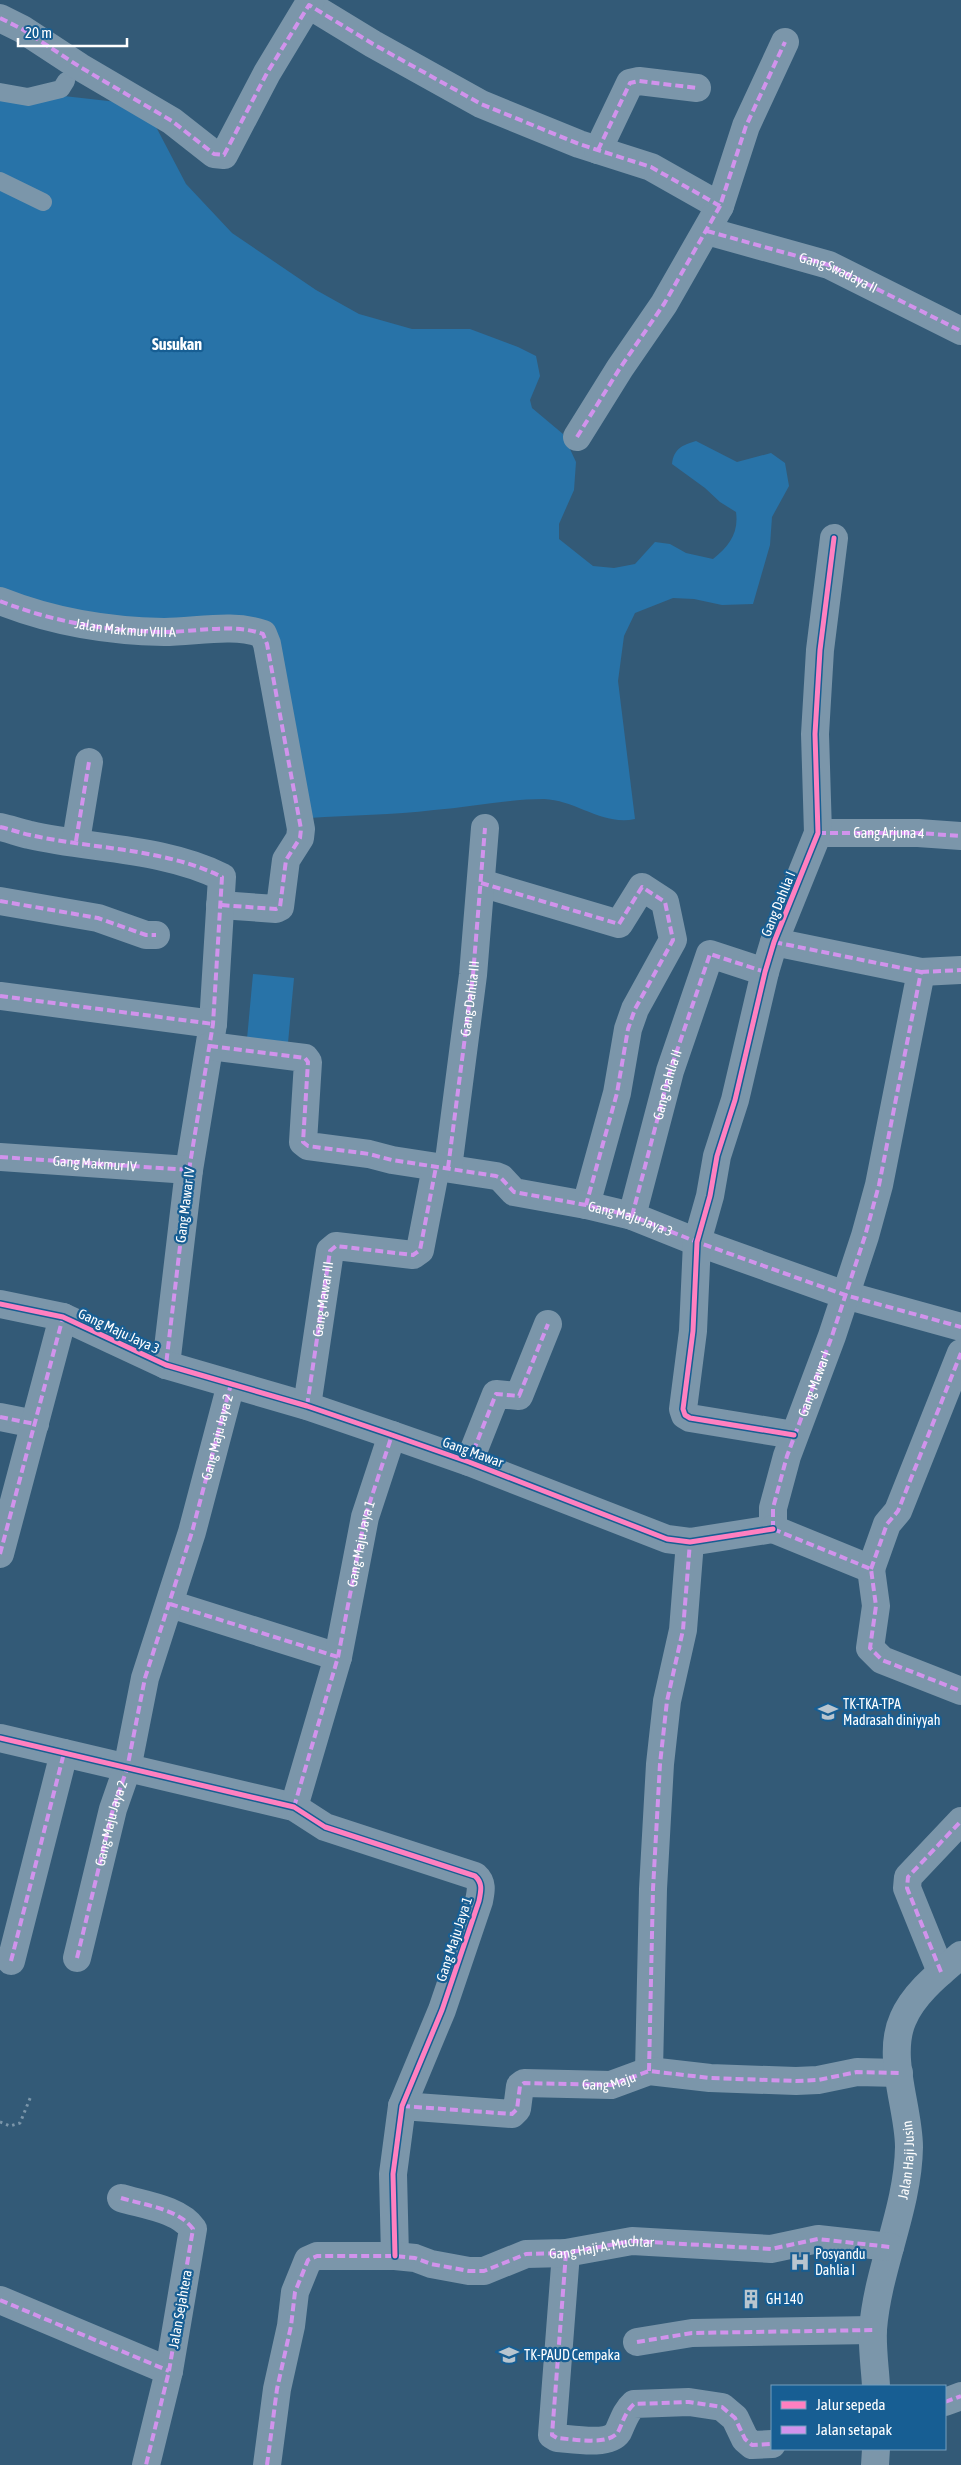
<svg xmlns="http://www.w3.org/2000/svg" width="961" height="2465" font-family="'Asap Condensed',sans-serif">
  <style>
    .grass { fill: #2873a8 }
    .lines { fill: none; stroke-linecap: round; stroke-linejoin: round }
    .path { stroke: #7b96aa; stroke-width: 3; stroke-dasharray: 2.5 4; stroke-linecap: butt }
    .lane { stroke: #7b96aa; stroke-width: 18 }
    .street { stroke: #7b96aa; stroke-width: 28 }
    .quiet { stroke: #d193ec; stroke-width: 4; stroke-dasharray: 8 4; stroke-linecap: butt }
    .cycleway-casing { stroke: #175e93; stroke-width: 8 }
    .cycleway { stroke: #ff80c0; stroke-width: 5 }
    .labels { text-anchor: middle; dominant-baseline: central; stroke-width: 4.5; stroke-linejoin: round; paint-order: stroke }
    .street-label { font-size: 14px; fill: #fff; stroke: #175e93 }
    .poi-label { font-size: 14px; fill: #fff; stroke: #175e93; text-anchor: start }
    .quarter-label { font-size: 16px; font-weight: bold; fill: #fff; stroke: #175e93 }
  </style>
  <rect width="100%" height="100%" fill="#335a77"/>
  <g class="grass">
    <path d="M0,85L37,93L126,103L154,123L186,184L232,233L316,290L359,314L412,329H470L518,347L536,356L540,376L530,400L532,408L563,434L576,462L574,490L559,524V539L593,566L614,568L635,564L655,542L670,544L686,553L713,559C729,546 739,533 736,512L720,502L705,488L672,464C674,448 683,445 696,441L737,462L771,453L785,463L789,486L772,517L770,545L753,604L722,605L694,599L673,598L635,613L624,636L618,681L635,819C602,826 576,800 544,799C508,799 470,807 434,810C393,815 351,815 309,818L274,626L261,621L79,617L0,593Z"/>
    <polygon points="253,974 294,978 288,1043 247,1039"/>
  </g>
  <g class="lines">
    <polyline class="path" points="0,2122 10,2126 20,2123 31,2096"/>
    <g class="lane">
      <polyline points="0,92 28,97 61,89 66,81"/>
      <polyline points="0,181 43,202"/>
    </g>
    <g class="street">
      <polyline points="309,5 373,44 481,104 579,144 651,167 720,206"/>
      <polyline points="0,18 22,29 80,67 172,121 214,154 224,155 267,73 311,0"/>
      <polyline points="598,150 630,83 639,81 697,88"/>
      <polyline points="707,231 829,265 961,331"/>
      <polyline points="577,437 620,368 664,304 720,206 746,126 785,42"/>
      <path id="s1" d="M0,601C53,622 107,631 164,632C196,632 233,623 263,634L267,644L301,829L300,838L286,860L280,907L276,909L220,905"/>
      <path d="M0,827C10,829 20,833 30,835C91,849 164,848 222,877L213,1024L189,1170L166,1365"/>
      <polyline points="818,833 918,833 961,836"/>
      <polyline points="76,841 89,762"/>
      <polyline points="481,883 619,924 642,887 665,902 673,940 635,1009 628,1029 617,1093 586,1205"/>
      <polyline points="0,901 98,918 146,935 156,935"/>
      <polyline points="921,972 961,970"/>
      <polyline points="0,996 213,1024"/>
      <path id="s2" d="M210,1046L305,1058L308,1062L303,1142L308,1146L369,1154L392,1160L496,1176L501,1178L514,1192L586,1205L632,1216L697,1242L845,1295L961,1327"/>
      <path id="s3" d="M0,1157L189,1170"/>
      <path id="s4" d="M448,1168L473,975L485,828"/>
      <polyline points="632,1216 670,1071 710,954 765,972"/>
      <polyline points="0,1304 63,1317 166,1365 307,1406 392,1435 469,1462 667,1539 690,1542 773,1529"/>
      <path id="s5" d="M307,1406L330,1251L336,1246L413,1255L420,1250L436,1167"/>
      <polyline points="0,1417 35,1424"/>
      <polyline points="794,1435 690,1418 685,1415 683,1409 693,1331 697,1242 710,1196 717,1156 735,1100 765,972 774,942 818,833 815,734 820,650 834,538"/>
      <polyline points="469,1462 496,1394 519,1396 548,1324"/>
      <polyline points="773,1529 773,1508 787,1456 832,1336 865,1236 879,1185 921,972 774,942"/>
      <polyline points="773,1529 871,1569 876,1606 870,1648 882,1660 961,1691"/>
      <polyline points="0,1554 63,1317"/>
      <polyline points="871,1569 887,1524 898,1511 961,1353"/>
      <polyline points="170,1604 338,1657"/>
      <path d="M0,1738L294,1807L325,1827L475,1876C483,1883 481,1891 479,1901L442,2010L402,2106L393,2174L395,2256"/>
      <polyline points="294,1807 338,1657 365,1517 392,1435"/>
      <polyline points="77,1958 113,1809 127,1769 145,1678 192,1532 231,1384"/>
      <polyline points="11,1961 64,1753"/>
      <polyline points="941,1972 907,1888 908,1877 961,1821"/>
      <polyline points="649,2071 653,1889 660,1764 667,1701 683,1630 690,1542"/>
      <polyline points="402,2106 512,2114 517,2109 520,2086 524,2083 611,2085 649,2071 710,2078 796,2081 818,2080 857,2072 899,2073"/>
      <path d="M121,2198C144,2205 179,2209 193,2229L169,2371L146,2465"/>
      <path d="M566,2253L552,2435L557,2438C572,2439 609,2446 618,2432C623,2422 625,2412 634,2404L689,2402L722,2407L735,2418L745,2439L752,2445L772,2444"/>
      <polyline points="0,2300 169,2371"/>
      <polyline points="637,2342 692,2333 873,2330"/>
      <path id="s6" d="M876,2386C875,2368 872,2348 873,2329C878,2267 908,2209 909,2147C909,2108 886,2056 903,2019C914,1993 940,1973 961,1955"/>
      <polyline points="945,2402 961,2396"/>
      <polyline points="267,2465 277,2389 291,2326 295,2292 308,2260 317,2256 395,2256 415,2258 431,2264 469,2271 484,2271 526,2254 566,2253 632,2241 771,2249 818,2239 890,2247"/>
      <polyline points="875,2465 876,2449"/>
    </g>
    <g class="quiet">
      <polyline points="0,18 22,29 80,67 172,121 214,154 224,155 267,73 309,5 373,44 481,104 579,144 651,167 720,206"/>
      <polyline points="598,150 630,83 639,81 697,88"/>
      <path id="s7" d="M707,231L829,265L961,331"/>
      <polyline points="577,437 620,368 664,304 720,206 746,126 785,42"/>
      <path d="M0,601C53,622 107,631 164,632C196,632 233,623 263,634L267,644L301,829L300,838L286,860L280,907L276,909L220,905"/>
      <path d="M0,827C10,829 20,833 30,835C91,849 164,848 222,877L213,1024L189,1170L166,1365"/>
      <path id="s8" d="M818,833H918L961,836"/>
      <polyline points="76,841 89,762"/>
      <polyline points="481,883 619,924 642,887 665,902 673,940 635,1009 628,1029 617,1093 586,1205"/>
      <polyline points="0,901 98,918 146,935 156,935"/>
      <polyline points="921,972 961,970"/>
      <polyline points="0,996 213,1024"/>
      <polyline points="210,1046 305,1058 308,1062 303,1142 308,1146 369,1154 392,1160 496,1176 501,1178 514,1192 586,1205 632,1216 697,1242 845,1295 961,1327"/>
      <polyline points="0,1157 189,1170"/>
      <polyline points="448,1168 473,975 485,828"/>
      <path id="s9" d="M632,1216L670,1071L710,954L765,972"/>
      <polyline points="307,1406 330,1251 336,1246 413,1255 420,1250 436,1167"/>
      <polyline points="0,1417 35,1424"/>
      <polyline points="469,1462 496,1394 519,1396 548,1324"/>
      <path id="s10" d="M773,1529V1508L787,1456L832,1336L865,1236L879,1185L921,972L774,942"/>
      <polyline points="773,1529 871,1569 876,1606 870,1648 882,1660 961,1691"/>
      <polyline points="0,1554 63,1317"/>
      <polyline points="871,1569 887,1524 898,1511 961,1353"/>
      <polyline points="170,1604 338,1657"/>
      <path id="s11" d="M294,1807L338,1657L365,1517L392,1435"/>
      <path id="s12" d="M77,1958L113,1809L127,1769L145,1678L192,1532L231,1384"/>
      <polyline points="11,1961 64,1753"/>
      <polyline points="941,1972 907,1888 908,1877 961,1821"/>
      <polyline points="649,2071 653,1889 660,1764 667,1701 683,1630 690,1542"/>
      <path id="s13" d="M402,2106L512,2114L517,2109L520,2086L524,2083L611,2085L649,2071L710,2078L796,2081L818,2080L857,2072L899,2073"/>
      <path d="M121,2198C144,2205 179,2209 193,2229L169,2371L146,2465"/>
      <path d="M566,2253L552,2435L557,2438C572,2439 609,2446 618,2432C623,2422 625,2412 634,2404L689,2402L722,2407L735,2418L745,2439L752,2445L772,2444"/>
      <polyline points="0,2300 169,2371"/>
      <polyline points="637,2342 692,2333 873,2330"/>
      <polyline points="945,2402 961,2396"/>
      <path id="s14" d="M267,2465L277,2389L291,2326L295,2292L308,2260L317,2256H395L415,2258L431,2264L469,2271H484L526,2254L566,2253L632,2241L771,2249L818,2239L890,2247"/>
    </g>
    <defs>
      <g id="cycleway">
        <polyline points="0,1304 63,1317 166,1365 307,1406 392,1435 469,1462 667,1539 690,1542 773,1529"/>
        <polyline points="794,1435 690,1418 685,1415 683,1409 693,1331 697,1242 710,1196 717,1156 735,1100 765,972 774,942 818,833 815,734 820,650 834,538"/>
        <path d="M0,1738L294,1807L325,1827L475,1876C483,1883 481,1891 479,1901L442,2010L402,2106L393,2174L395,2256"/>
      </g>
    </defs>
    <use href="#cycleway" class="cycleway-casing"/>
    <use href="#cycleway" class="cycleway"/>
  </g>
  <defs>
    <symbol id="school-bare" viewBox="-9 -9 18 18"><path d="M0-5L7-2L0 1L-7-2ZM-4 1L0 2.5L4 1V4Q0 6-4 4Z" fill="#b8c5cf" stroke="#175e93" stroke-width="2.5" paint-order="stroke"/></symbol>
    <symbol id="hospital-bare" viewBox="-9 -9 18 18"><path d="M-5-5h3v3.5h4V-5h3V5h-3V1.5h-4V5h-3Z" fill="#b8c5cf" stroke="#175e93" stroke-width="2.5" paint-order="stroke"/></symbol>
    <symbol id="building-bare" viewBox="-9 -9 18 18"><path d="M-4-6H4V6H1V3H-1V6H-4ZM-2.5-4.3h1.7v1.8h-1.7ZM.8-4.3h1.7v1.8H.8ZM-2.5-1h1.7V.8h-1.7ZM.8-1h1.7V.8H.8Z" fill="#b8c5cf" stroke="#175e93" stroke-width="2.5" paint-order="stroke"/></symbol>
  </defs>
  <g fill-rule="evenodd">
    <use href="#school-bare" x="814" y="1698" width="28" height="28"/>
    <use href="#hospital-bare" x="786" y="2248" width="28" height="28"/>
    <use href="#building-bare" x="737" y="2285" width="28" height="28"/>
    <use href="#school-bare" x="495" y="2341" width="28" height="28"/>
  </g>
  <g class="labels">
    <g class="street-label">
      <text stroke="none"><textPath href="#s7" startOffset="138">Gang Swadaya II</textPath></text>
      <text stroke="none"><textPath href="#s1" startOffset="129">Jalan Makmur VIII A</textPath></text>
      <text stroke="none"><textPath href="#s8" startOffset="71">Gang Arjuna 4</textPath></text>
      <text transform="translate(778 904) rotate(-68)">Gang Dahlia I</text>
      <text stroke="none"><textPath href="#s4" startOffset="171">Gang Dahlia III</textPath></text>
      <text stroke="none"><textPath href="#s9" startOffset="136">Gang Dahlia II</textPath></text>
      <text stroke="none"><textPath href="#s3" startOffset="95">Gang Makmur IV</textPath></text>
      <text transform="translate(185 1205) rotate(-83)">Gang Mawar IV</text>
      <text stroke="none"><textPath href="#s2" startOffset="522">Gang Maju Jaya 3</textPath></text>
      <text stroke="none"><textPath href="#s5" startOffset="108">Gang Mawar III</textPath></text>
      <text transform="translate(119 1331) rotate(25)">Gang Maju Jaya 3</text>
      <text stroke="none"><textPath href="#s10" startOffset="152">Gang Mawar I</textPath></text>
      <text stroke="none"><textPath href="#s12" startOffset="540">Gang Maju Jaya 2</textPath></text>
      <text transform="translate(473 1452) rotate(20)">Gang Mawar</text>
      <text stroke="none"><textPath href="#s11" startOffset="272">Gang Maju Jaya 1</textPath></text>
      <text stroke="none"><textPath href="#s12" startOffset="139">Gang Maju Jaya 2</textPath></text>
      <text transform="translate(454 1939) rotate(-72)">Gang Maju Jaya 1</text>
      <text stroke="none"><textPath href="#s13" startOffset="231">Gang Maju</textPath></text>
      <text stroke="none"><textPath href="#s6" startOffset="230">Jalan Haji Jusin</textPath></text>
      <text stroke="none"><textPath href="#s14" startOffset="510">Gang Haji A. Muchtar</textPath></text>
      <text transform="translate(180 2309) rotate(-80)">Jalan Sejahtera</text>
    </g>
    <g class="poi-label">
      <text x="843" y="1704">TK-TKA-TPA<tspan x="843" dy="16">Madrasah diniyyah</tspan></text>
      <text x="815" y="2254">Posyandu<tspan x="815" dy="16">Dahlia I</tspan></text>
      <text x="766" y="2299">GH 140</text>
      <text x="524" y="2355">TK-PAUD Cempaka</text>
    </g>
    <g class="quarter-label">
      <text x="177" y="344">Susukan</text>
    </g>
  </g>
  <rect x="771" y="2385" width="175" height="65" fill="#175e93" stroke="#749ebe"/>
  <rect x="781" y="2401" width="25" height="8" fill="#ff80c0" stroke="#749ebe"/>
  <text x="816" y="2410" font-size="15" fill="#ffffff">Jalur sepeda</text>
  <rect x="781" y="2426" width="25" height="8" fill="#d193ec" stroke="#749ebe"/>
  <text x="816" y="2435" font-size="15" fill="#ffffff">Jalan setapak</text>
  <path d="M18 38v8h109v-8" fill="none" stroke="#ffffff" stroke-width="2.5"/>
  <text x="25" y="38" font-size="15" fill="#ffffff" stroke="#175e93" stroke-width="4" paint-order="stroke">20 m</text>
</svg>
